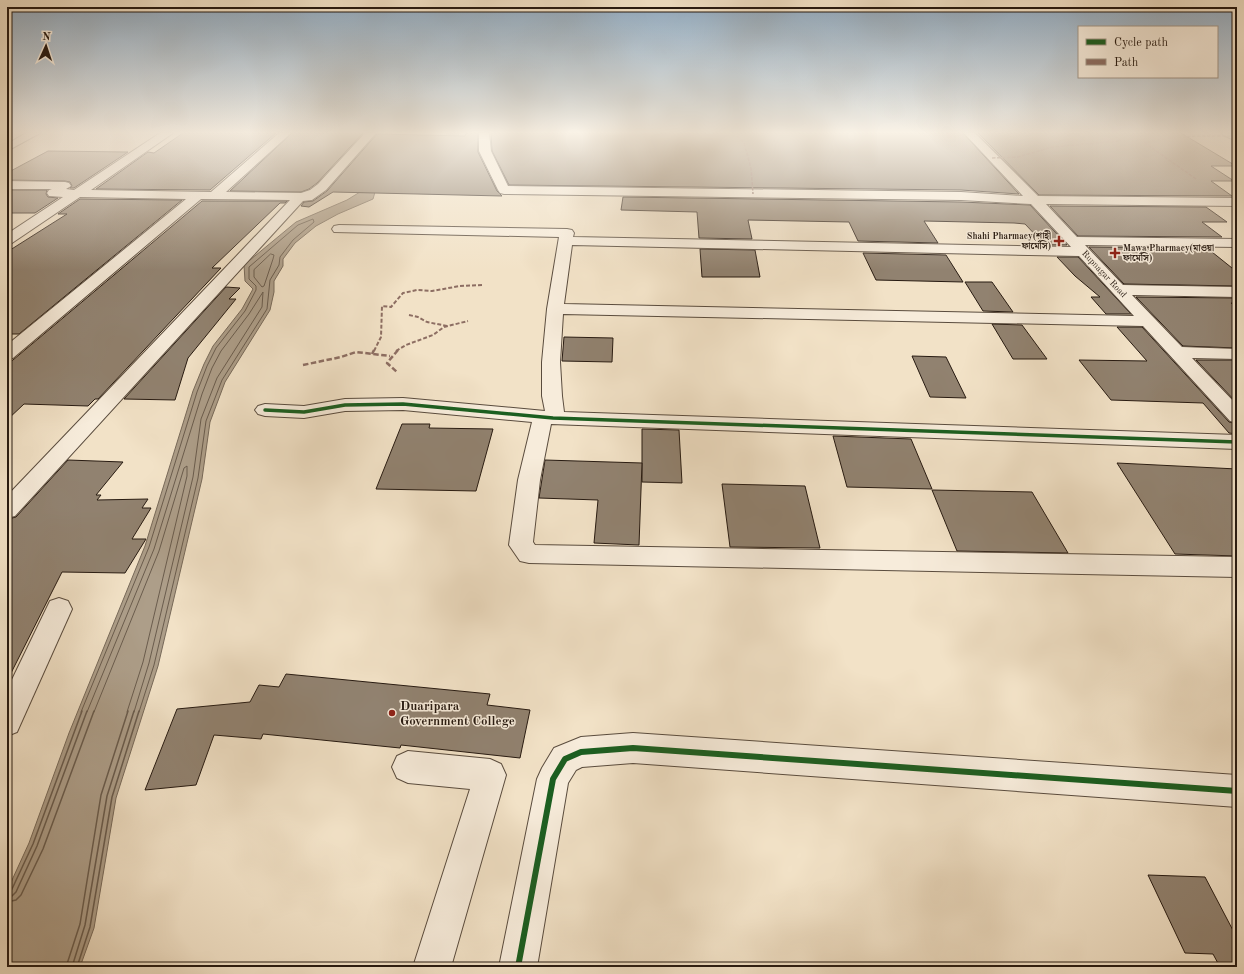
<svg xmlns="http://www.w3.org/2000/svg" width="1244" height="974" font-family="'Old Standard TT','Noto Serif Bengali',serif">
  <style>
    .water { fill: #ad9e89; stroke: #776959 }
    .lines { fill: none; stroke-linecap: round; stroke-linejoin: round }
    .shore-far1 { stroke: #6a5c4d; stroke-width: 1 }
    .shore { stroke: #6a5c4d; stroke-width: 1.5 }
    .building { fill: #918270; stroke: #271a11 }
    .minor-casing { stroke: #5a4c3e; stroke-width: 2 }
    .minor { fill: #f7ecdb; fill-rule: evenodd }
    .quiet-far2 { stroke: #8d6e63; stroke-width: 1.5; stroke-dasharray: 3.5 1.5; stroke-linecap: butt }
    .quiet-far1 { stroke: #8d6e63; stroke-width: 2; stroke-dasharray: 4 2; stroke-linecap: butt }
    .quiet { stroke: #8d6e63; stroke-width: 2.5; stroke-dasharray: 5.5 2.5; stroke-linecap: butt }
    .cycleway-far1-casing { stroke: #f7ecdb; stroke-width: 6 }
    .cycleway-casing { stroke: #f7ecdb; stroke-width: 8 }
    .cycleway-far1 { stroke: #1b5e20; stroke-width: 3.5 }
    .cycleway { stroke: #1b5e20; stroke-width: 6 }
    .poi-dot { fill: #8f2418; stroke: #f7ecdb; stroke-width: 1.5 }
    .labels { text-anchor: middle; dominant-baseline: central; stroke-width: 3; stroke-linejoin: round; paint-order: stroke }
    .far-poi-label { font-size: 9px; font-weight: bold; fill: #271a11; stroke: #f7ecdb; text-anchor: end }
    .far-street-label { font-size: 9px; fill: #271a11; stroke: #f7ecdb }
    .near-poi-label { font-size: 13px; font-weight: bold; fill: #271a11; stroke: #f7ecdb; text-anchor: start }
  </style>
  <rect width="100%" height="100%" fill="#f2e2c7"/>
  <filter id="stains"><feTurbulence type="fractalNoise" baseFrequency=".005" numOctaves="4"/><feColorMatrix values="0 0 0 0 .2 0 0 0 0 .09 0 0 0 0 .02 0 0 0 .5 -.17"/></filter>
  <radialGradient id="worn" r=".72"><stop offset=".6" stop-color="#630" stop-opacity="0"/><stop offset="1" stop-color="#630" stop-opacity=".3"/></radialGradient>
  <polygon class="water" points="447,133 459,133 457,140 375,192 373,199 338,214 316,226 295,243 283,259 283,266 274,281 274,292 270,310 225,382 210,422 202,479 158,666 116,798 94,928 80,967 7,967 7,891 29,843 69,733 145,546 193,391 204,364 213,346 242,309 253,289 245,281 244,265 296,222 347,200 446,139"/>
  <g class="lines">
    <g class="shore-far1">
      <polygon points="271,254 274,255 273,259 264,286 262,287 254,277 254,270"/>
      <polyline points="81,712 149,547 197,392 207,366 216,348 245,311 256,290 256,286 249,279 249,267 298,225 313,219 314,222 293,240 280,257 279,265 270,280 267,309 222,380 206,421 198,478 154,665 139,712"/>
      <polyline points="87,712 154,549 202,394 212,368 221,351 249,314 263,292 262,307 217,378 201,419 193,477 149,663 134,712"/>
      <polyline points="94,712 159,551 184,468 187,466 187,476 143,662 127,712"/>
    </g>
    <g class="shore">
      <polyline points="7,891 12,889 33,844 82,711"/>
      <polyline points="7,896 12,896 16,892 37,846 87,711"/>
      <polyline points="7,902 16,900 21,895 43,849 94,711"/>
      <polyline points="66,967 80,924 101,795 128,711"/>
      <polyline points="72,967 85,925 107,796 134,711"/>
      <polyline points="77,967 90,927 112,797 139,711"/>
    </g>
  </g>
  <g class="building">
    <polygon points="183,133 276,133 210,190 96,189 148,152 154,153"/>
    <polygon points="292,133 363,133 317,183 309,189 301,192 230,191"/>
    <polygon points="466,133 478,133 478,152 497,191 502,196 333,192 309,207 301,206 304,202 313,201 327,191 377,134 465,136"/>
    <polygon points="491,133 963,133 1019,194 961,190 509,185 492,151"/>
    <polygon points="978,133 1181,133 1236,166 1211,166 1234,181 1211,181 1232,196 1039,195"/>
    <polygon points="48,151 128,152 74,188 70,188 72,186 70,182 65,181 7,180 7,173"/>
    <polygon points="7,190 47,190 46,194 48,197 58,198 35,213 7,213"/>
    <polygon points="623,197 961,202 1030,205 1067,245 1045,245 1025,224 1014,223 924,221 938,243 858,241 849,222 798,221 748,220 752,239 699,238 697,212 621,210"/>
    <polygon points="80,199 182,200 19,334 7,334 7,252 67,214 58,214"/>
    <polygon points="202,201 287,201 285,203 280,203 212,268 221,268 98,399 95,399 88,406 24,404 7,420 7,365"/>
    <polygon points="1050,206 1206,207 1227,222 1202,222 1222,237 1078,236"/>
    <polygon points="1089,247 1207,248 1237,272 1237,286 1124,284"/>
    <polygon points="700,249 755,250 760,277 702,277"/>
    <polygon points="863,253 946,255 963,282 876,280"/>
    <polygon points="1057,257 1078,257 1131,314 1106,314 1091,297 1100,297 1075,276"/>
    <polygon points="965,282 992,282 1013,312 983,311"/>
    <polygon points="226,287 240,288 229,299 236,299 188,358 175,400 124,399"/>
    <polygon points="1136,297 1237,298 1237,303 1231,303 1237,309 1237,348 1183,346"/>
    <polygon points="992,324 1022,325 1047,359 1013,359"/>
    <polygon points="1117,327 1142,327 1229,422 1237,424 1237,434 1229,433 1203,403 1111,400 1079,360 1147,361"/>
    <polygon points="564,337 613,338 612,362 562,361"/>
    <polygon points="912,356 946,357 966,398 930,397"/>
    <polygon points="1196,360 1237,360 1237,403"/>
    <polygon points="402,424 430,424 429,428 493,429 476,491 376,489"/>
    <polygon points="642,429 679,430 682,483 642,482"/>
    <polygon points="833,436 911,439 932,489 847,487"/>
    <polygon points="68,460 123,462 96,495 101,495 97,500 148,499 142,508 151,508 132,539 146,539 125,573 62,572 7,681 7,524 12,518 16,517"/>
    <polygon points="545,460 642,463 639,545 594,543 598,500 539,498"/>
    <polygon points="1117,463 1237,469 1237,556 1175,554"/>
    <polygon points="722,484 805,486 820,548 730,547"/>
    <polygon points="932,490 1032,492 1068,553 957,551"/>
    <polygon points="286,674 490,694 487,705 530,710 520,758 401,745 400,748 263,734 261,739 214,735 196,785 145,790 177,709 250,702 259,685 279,687"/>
    <polygon points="1148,875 1205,877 1237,938 1237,967 1220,967 1213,954 1185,953"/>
  </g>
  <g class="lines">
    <defs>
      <g id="minor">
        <polygon points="26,133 40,133 7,151 7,144"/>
        <polygon points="160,133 173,133 91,190 211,192 279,133 291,133 226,192 301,193 310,190 318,184 365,133 376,133 326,190 312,200 303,201 15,516 7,518 7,496 290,200 201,199 13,358 7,359 7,345 186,199 80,197 12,243 7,244 7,234 63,197 49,196 47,193 49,190 52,189 7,189 7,181 65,182 69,183 71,186 66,189 74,190"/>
        <path d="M479,133H489L491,151L508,186L961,192L1023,196L964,133H975L1038,196L1237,198V206L1046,204L1077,237L1237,239V247L1085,245L1123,285L1237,287V297L1132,295L1182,347L1237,349V359L1192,358L1237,405V423L1230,421L1143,326L563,314L560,362L562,396L564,412L1237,435V449L551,424L540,480L533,542L535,545L1237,557V577L529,563L520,561L509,545L518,480L532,422L403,410L345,411L304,418L265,416L258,414L255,410L258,406L265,404L304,406L345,399L403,398L545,411L542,396V362L547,309L559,237L334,232L332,229L334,226L339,225L567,229L572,230L574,233L573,237L1071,247L1031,204L961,200L504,194L500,193L498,190L479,151ZM572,245L1079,256L1134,316L564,304Z"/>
        <polygon points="1222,133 1237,134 1237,141 1223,135"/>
        <polygon points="59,598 68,601 72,609 17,732 7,736 7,690 50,601"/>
        <polygon points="633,733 1237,775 1237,807 633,763 582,767 576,770 568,783 537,967 499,967 537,779 542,768 554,748 581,737"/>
        <polygon points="408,751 490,759 501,764 506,775 451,967 413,967 470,789 408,783 397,778 392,767 397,756"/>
      </g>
    </defs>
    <use href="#minor" class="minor-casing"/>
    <use href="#minor" class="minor"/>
    <g class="quiet-far2">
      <polyline points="597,133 737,136 744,143 751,168 753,194"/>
      <polyline points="992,158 1018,157 1052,147 1121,141 1110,133"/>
      <path d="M1196,179L1145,143C1173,135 1203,136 1231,136"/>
    </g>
    <g class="quiet-far1">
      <polyline points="409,315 418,317 427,322 447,326"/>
      <polyline points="374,351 381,337 382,306 391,307 403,293 417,290 432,291 460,286 482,285"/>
      <polyline points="396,351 406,345 433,335 444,327 468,321"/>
    </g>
    <g class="quiet">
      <polyline points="398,350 387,363 398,373"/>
      <polyline points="372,354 374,350"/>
      <polyline points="303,365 341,357 356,352 390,356"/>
    </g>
    <defs>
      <polyline id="cycleway-far1" points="265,410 304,412 345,405 403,404 553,418 1237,442"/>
      <polyline id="cycleway" points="518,967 553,779 565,759 581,752 633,748 1237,791"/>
    </defs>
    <use href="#cycleway-far1" class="cycleway-far1-casing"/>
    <use href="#cycleway" class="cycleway-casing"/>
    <use href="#cycleway-far1" class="cycleway-far1"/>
    <use href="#cycleway" class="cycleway"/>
  </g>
  <linearGradient id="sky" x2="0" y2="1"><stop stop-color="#90abc2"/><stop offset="0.49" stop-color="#f9f2e6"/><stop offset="1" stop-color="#f9f2e6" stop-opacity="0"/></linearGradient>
  <rect width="1244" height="270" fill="url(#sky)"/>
  <g class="poi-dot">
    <path d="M1057 235h4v4h4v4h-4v4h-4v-4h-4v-4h4z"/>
    <path d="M1113 247h4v4h4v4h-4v4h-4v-4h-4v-4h4z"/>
    <circle cx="392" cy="713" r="4"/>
  </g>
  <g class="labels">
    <g class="far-poi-label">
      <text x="1051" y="236">Shahi Pharmacy(শাহী<tspan x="1051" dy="10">ফার্মেসি)</tspan></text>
      <text x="1123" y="248" text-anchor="start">Mawa Pharmacy(মাওয়া<tspan x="1123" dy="10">ফার্মেসি)</tspan></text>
    </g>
    <g class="far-street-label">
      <text transform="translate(1104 274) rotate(47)">Rupnagar Road</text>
    </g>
    <g class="near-poi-label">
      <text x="400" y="706">Duaripara<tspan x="400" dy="15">Government College</tspan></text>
    </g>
  </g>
  <rect width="1244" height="974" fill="none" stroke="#f2e2c7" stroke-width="24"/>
  <rect x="8" y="8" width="1228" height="958" fill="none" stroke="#271a11" stroke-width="2"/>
  <rect x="12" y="12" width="1220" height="950" fill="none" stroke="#271a11"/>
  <rect x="1078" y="26" width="140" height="52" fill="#f7ecdb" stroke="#a4988a"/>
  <rect x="1086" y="39" width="20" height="6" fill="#1b5e20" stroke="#a4988a"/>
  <text x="1114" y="46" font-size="12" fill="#271a11">Cycle path</text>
  <rect x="1086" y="59" width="20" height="6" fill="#8d6e63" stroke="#a4988a"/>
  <text x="1114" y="66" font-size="12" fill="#271a11">Path</text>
  <g transform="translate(46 46) rotate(3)" stroke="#f7ecdb" stroke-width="3" paint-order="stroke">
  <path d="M0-3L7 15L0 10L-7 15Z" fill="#271a11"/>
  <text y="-6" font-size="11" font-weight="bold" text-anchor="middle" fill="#271a11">N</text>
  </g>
  <rect width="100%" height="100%" filter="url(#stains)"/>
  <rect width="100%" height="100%" fill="url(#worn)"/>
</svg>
